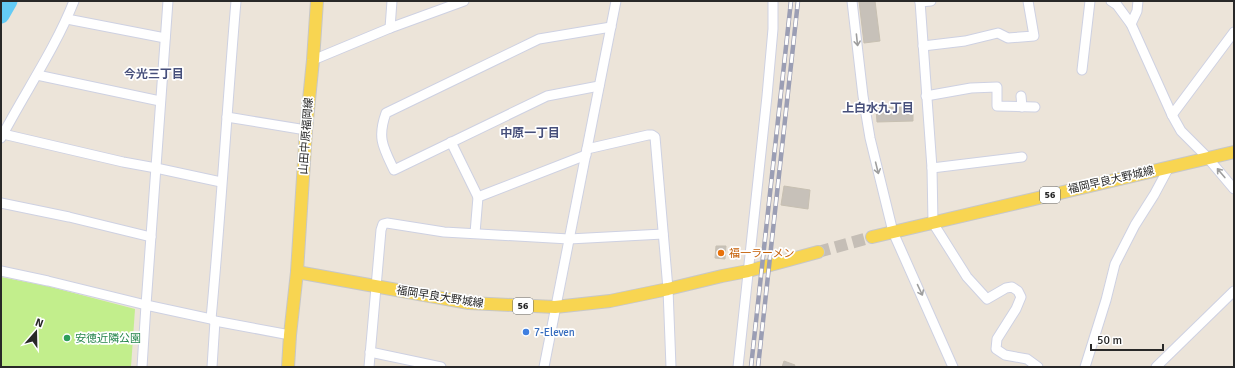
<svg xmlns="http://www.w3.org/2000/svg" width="1235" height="368" font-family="Signika,'Noto Sans JP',sans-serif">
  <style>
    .pitch { fill: #c2ee8c }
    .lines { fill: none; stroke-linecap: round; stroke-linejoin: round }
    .river { stroke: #64cbf5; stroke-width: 17 }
    .building { fill: #c7c1b9; stroke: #c7c0b2 }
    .major-tunnel { stroke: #c5beb6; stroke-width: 12; stroke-dasharray: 12 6; stroke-linecap: butt }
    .minor-casing { stroke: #ced1e2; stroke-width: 11 }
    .major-casing { stroke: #c7c7c7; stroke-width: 14 }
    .minor { stroke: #fff; stroke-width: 9 }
    .major { stroke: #f8d551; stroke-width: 12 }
    .rail-casing { stroke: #9b9eb4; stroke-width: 4.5 }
    .rail { stroke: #fff; stroke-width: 3; stroke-dasharray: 9; stroke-linecap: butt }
    .oneway { stroke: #9e9e9e }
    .food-dot { fill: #e8710a; stroke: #fff; stroke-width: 1.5 }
    .shop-dot { fill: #3f7fe0; stroke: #fff; stroke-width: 1.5 }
    .leisure-dot { fill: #2e9e5b; stroke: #fff; stroke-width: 1.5 }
    .labels { text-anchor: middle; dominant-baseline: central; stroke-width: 3.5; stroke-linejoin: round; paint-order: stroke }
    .shield { fill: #fff; stroke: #686868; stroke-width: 1 }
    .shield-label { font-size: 10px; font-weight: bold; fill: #282828 }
    .street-label { font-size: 11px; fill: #282828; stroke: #fff }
    .food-label { font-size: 11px; fill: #c56008; stroke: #fff; text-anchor: start }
    .shop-label { font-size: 11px; fill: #366cbe; stroke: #fff; text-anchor: start }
    .leisure-label { font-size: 11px; fill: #27864d; stroke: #fff; text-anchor: start }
    .neighbourhood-label { font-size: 12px; font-weight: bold; fill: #464f7b; stroke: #fff }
  </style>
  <rect width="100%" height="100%" fill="#ece4d9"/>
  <polygon class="pitch" points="1,277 47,286 135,309 131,367 1,367"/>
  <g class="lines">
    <polyline class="river" points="1,15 9,1"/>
  </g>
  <g class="building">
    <polygon points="859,1 875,1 880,41 864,43"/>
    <polygon points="913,107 913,121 877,122 876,108"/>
    <polygon points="784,186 810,190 808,209 781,205"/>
    <polygon points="716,246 726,246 725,259 715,258"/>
    <polygon points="784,361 795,365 794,367 782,367"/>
  </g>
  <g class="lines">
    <polyline class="major-tunnel" points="818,252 872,237"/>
    <defs>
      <g id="minor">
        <polyline points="852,1 863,96 870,138 893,232 953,367"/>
        <polyline points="920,1 932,168 933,223 967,277 987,299 1006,288 1012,287 1018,291 1021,297 1016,309 997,339 996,349 1005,355 1027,359 1038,367"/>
        <polyline points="1111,1 1117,5 1131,24 1172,115 1181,131 1207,157 1234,189"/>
        <polyline points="920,2 931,1"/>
        <polyline points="67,19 165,38"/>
        <polyline points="1131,24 1137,11 1138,1"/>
        <polyline points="390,28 392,1"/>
        <polyline points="923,46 965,41 998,33 1008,38 1034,36 1028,1"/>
        <polyline points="313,60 390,28 464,1"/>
        <polyline points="1082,70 1090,1"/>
        <polyline points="37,75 160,101"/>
        <path d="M599,86L547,96L394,170C383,147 377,138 386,113L539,39L611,27"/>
        <polyline points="926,96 971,88 997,87 997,106 1035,107"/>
        <polyline points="1021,96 1022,107"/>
        <polyline points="1172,115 1234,32"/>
        <polyline points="227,117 306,130"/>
        <polyline points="3,134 123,162 156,168 221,182"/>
        <path d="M1,138C25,92 55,49 74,1"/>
        <polyline points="451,142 478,197"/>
        <polyline points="587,149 648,135 652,135 655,137 668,289 671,367"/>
        <polyline points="932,168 1022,157"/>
        <polyline points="1,203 69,217 151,237"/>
        <polyline points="475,233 478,197 586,155"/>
        <polyline points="1,271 48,281 146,305 168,1"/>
        <path d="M211,319C221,213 227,107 236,1"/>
        <polyline points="370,352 441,367"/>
        <polyline points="142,367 146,305 211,319 215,321 290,335"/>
        <polyline points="212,367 215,321"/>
        <polyline points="369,367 381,230 383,224 387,223 444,232 569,239 663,234"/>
        <polyline points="544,367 616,1"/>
        <polyline points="738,367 767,96 773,29 773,1"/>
        <polyline points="1085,367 1106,300 1115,264 1135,225 1154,195 1169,167"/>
        <polyline points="1156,367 1234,291"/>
      </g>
      <g id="major">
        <polyline points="872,237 1234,152"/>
        <polyline points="297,272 469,303 555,307 610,301 668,289 722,276 748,271 818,252"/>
        <polyline points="288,367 290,335 297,272 306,130 313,60 317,1"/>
      </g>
    </defs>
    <use href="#minor" class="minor-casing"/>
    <use href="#major" class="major-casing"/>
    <use href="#minor" class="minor"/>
    <use href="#major" class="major"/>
    <defs>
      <g id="rail">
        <polyline points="751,367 791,1"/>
        <polyline points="758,367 798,1"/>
      </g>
    </defs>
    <use href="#rail" class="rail-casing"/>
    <use href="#rail" class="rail"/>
  </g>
  <defs><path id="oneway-shaft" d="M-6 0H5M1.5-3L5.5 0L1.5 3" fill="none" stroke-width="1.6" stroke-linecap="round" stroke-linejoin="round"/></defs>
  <g class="oneway">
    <use href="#oneway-shaft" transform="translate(857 40) rotate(84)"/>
    <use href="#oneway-shaft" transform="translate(877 168) rotate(76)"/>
    <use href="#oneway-shaft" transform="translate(1221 173) rotate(-130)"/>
    <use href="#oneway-shaft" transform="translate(920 290) rotate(65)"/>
  </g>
  <circle class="food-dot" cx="721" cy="253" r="4"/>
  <circle class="shop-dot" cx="526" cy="332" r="4"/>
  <circle class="leisure-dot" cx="67" cy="338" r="4"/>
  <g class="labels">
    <g class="shield">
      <rect x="1040" y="187" width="20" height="16" rx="3"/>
      <rect x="513" y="298" width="20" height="16" rx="3"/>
    </g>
    <g class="shield-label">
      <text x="1050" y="195">56</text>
      <text x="523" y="306">56</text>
    </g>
    <g class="street-label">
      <text transform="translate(306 136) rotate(-86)">山田中原福岡線</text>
      <text transform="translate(1111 180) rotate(-13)">福岡早良大野城線</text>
      <text transform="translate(440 297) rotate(9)">福岡早良大野城線</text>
    </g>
    <g class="food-label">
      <text x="729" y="253">福一ラーメン</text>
    </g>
    <g class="shop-label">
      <text x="534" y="332">7-Eleven</text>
    </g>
    <g class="leisure-label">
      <text x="75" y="338">安徳近隣公園</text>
    </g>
    <g class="neighbourhood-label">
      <text x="154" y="74">今光三丁目</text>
      <text x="878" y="108">上白水九丁目</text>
      <text x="530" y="133">中原一丁目</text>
    </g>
  </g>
  <rect width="1235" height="368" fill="none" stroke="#282828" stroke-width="4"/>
  <g transform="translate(36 332) rotate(20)" stroke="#ffffff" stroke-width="3" paint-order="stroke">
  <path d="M0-3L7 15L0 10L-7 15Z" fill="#282828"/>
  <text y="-6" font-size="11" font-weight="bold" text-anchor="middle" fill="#282828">N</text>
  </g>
  <path d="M1091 344v6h72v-6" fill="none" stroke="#282828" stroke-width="2"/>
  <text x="1097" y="344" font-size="12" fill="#282828" stroke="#ffffff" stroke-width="3" paint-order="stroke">50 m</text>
</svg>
